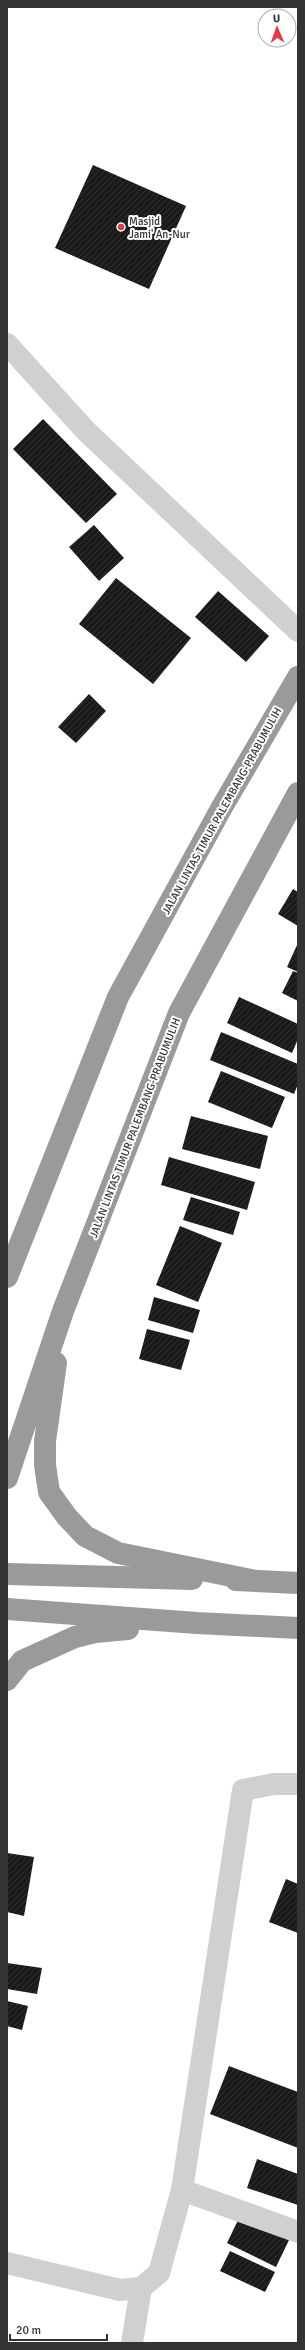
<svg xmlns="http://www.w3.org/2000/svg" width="305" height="2350" font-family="Signika,sans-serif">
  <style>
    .building { fill: url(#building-hatch) }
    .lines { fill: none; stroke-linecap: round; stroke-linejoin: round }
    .minor { stroke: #d0d0d0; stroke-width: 22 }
    .highway { stroke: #9a9a9a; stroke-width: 22 }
    .poi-dot { fill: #e63946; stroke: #fff; stroke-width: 1.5 }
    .labels { text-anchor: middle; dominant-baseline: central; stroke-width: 4; stroke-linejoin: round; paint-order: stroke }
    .poi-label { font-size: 11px; fill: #333; stroke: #fff; text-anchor: start }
    .street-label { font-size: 11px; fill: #333; stroke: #fff }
  </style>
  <defs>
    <pattern id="building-hatch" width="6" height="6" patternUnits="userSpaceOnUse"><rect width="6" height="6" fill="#1a1a1a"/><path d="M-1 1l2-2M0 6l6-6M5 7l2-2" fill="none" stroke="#333"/></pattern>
  </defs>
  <rect width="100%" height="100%" fill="#fff"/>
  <g class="building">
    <polygon points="93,165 186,206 149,289 55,248"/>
    <polygon points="43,419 117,494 86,523 13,449"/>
    <polygon points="94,525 124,558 99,581 69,547"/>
    <polygon points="116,578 191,638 153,684 79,624"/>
    <polygon points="218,591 269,636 246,662 195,617"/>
    <polygon points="89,694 106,711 76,743 58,727"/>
    <polygon points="293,889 298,892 298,926 278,914"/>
    <polygon points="298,943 298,972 287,967"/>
    <polygon points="293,971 298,973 298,1001 282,993"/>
    <polygon points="239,997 298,1024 298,1039 292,1053 227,1023"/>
    <polygon points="221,1032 298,1064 298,1084 294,1094 210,1060"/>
    <polygon points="221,1071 285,1097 272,1128 208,1102"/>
    <polygon points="191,1116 268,1136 260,1169 182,1149"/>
    <polygon points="169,1157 255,1182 247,1210 161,1185"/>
    <polygon points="191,1197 240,1212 233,1235 183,1220"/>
    <polygon points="180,1226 222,1243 198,1302 156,1285"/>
    <polygon points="154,1297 200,1310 193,1333 148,1320"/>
    <polygon points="147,1329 190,1340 181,1370 139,1359"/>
    <polygon points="7,1853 34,1857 24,1916 7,1912"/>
    <polygon points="286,1879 298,1884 298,1933 269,1922"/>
    <polygon points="7,1963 42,1968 37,1994 7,1989"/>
    <polygon points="7,2001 28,2006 22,2030 7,2026"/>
    <polygon points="229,2066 298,2092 298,2148 210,2114"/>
    <polygon points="257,2159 298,2174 298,2205 247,2188"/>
    <polygon points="240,2216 289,2240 276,2267 227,2243"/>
    <polygon points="230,2251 275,2272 265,2292 220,2271"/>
  </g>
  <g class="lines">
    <g class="minor">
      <polyline points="7,344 86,431 298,631"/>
      <polyline points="182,2190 298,2232"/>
      <polyline points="7,2263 120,2290 141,2288 159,2273 182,2190 243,1790 274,1784 298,1784"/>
      <polyline points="132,2343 141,2288"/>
    </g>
    <g class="highway">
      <polyline points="7,1277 118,997 222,807 298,677"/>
      <polyline points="56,1363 45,1441 45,1465 49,1492 67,1517 85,1536 118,1553 251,1580"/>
      <polyline points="7,1478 63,1311 179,1013 298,793"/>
      <polyline points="7,1574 192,1579"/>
      <polyline points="236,1580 298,1583"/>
      <polyline points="7,1609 197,1623 298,1628"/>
      <polyline points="7,1680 22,1661 75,1637 95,1632 128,1629"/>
    </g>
  </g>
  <circle class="poi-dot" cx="121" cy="227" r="4"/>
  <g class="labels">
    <g class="poi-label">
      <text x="129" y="221">Masjid<tspan x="129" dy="13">Jami' An-Nur</tspan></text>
    </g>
    <g class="street-label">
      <text transform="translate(222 811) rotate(-61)">JALAN LINTAS TIMUR PALEMBANG-PRABUMULIH</text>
      <text transform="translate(135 1128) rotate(-69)">JALAN LINTAS TIMUR PALEMBANG-PRABUMULIH</text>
    </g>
  </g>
  <rect width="305" height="2350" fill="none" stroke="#333333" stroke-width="16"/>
  <g transform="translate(277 28) rotate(358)"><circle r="19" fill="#ffffff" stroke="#adadad"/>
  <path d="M0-3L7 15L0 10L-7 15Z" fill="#e63946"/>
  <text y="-6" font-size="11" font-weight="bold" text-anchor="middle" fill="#333333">U</text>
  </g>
  <path d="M10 2334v6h97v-6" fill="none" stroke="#333333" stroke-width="2"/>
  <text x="16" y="2334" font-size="12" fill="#333333" stroke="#ffffff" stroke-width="3" paint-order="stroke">20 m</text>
</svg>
